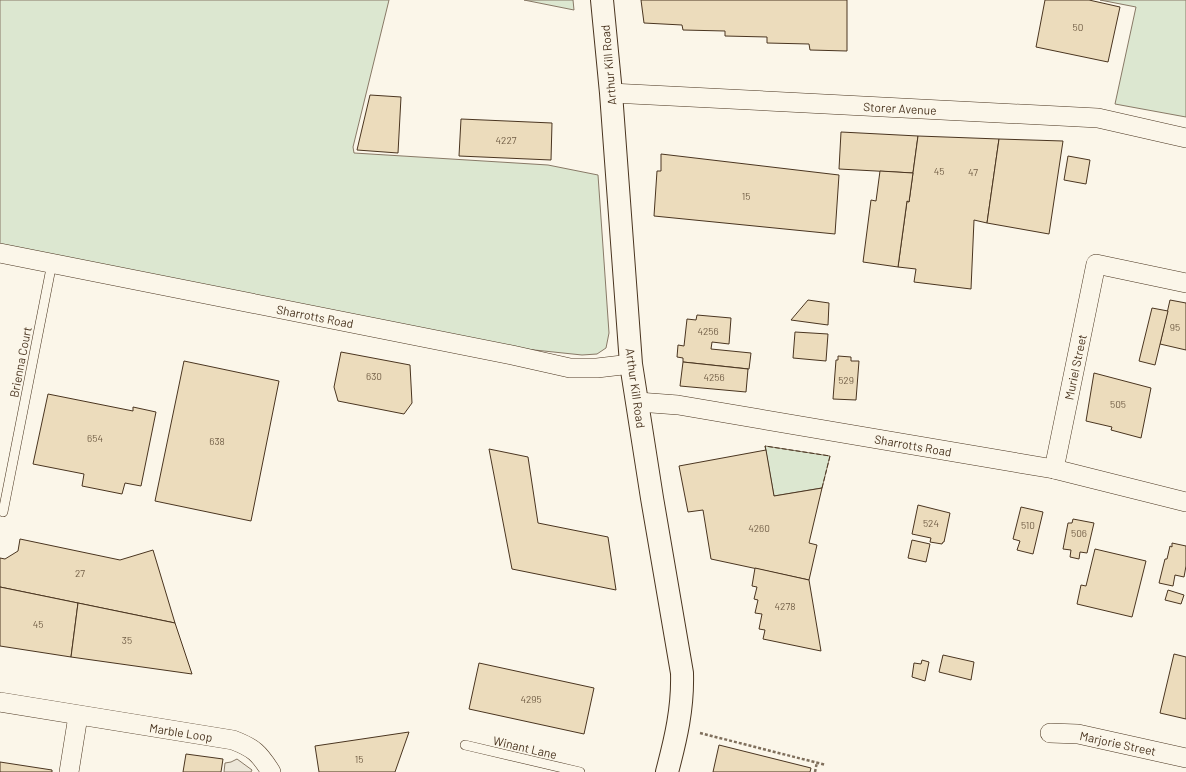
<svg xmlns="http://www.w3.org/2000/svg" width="1186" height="772" font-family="Barlow,sans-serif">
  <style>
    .green { fill: #dce7d0; stroke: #887966 }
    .parking { fill: #ede7d9; stroke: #887966 }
    .building { fill: #ecdcbc; stroke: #4a3520 }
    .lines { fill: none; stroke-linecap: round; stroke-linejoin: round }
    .lane-casing { stroke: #4a3520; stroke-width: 10 }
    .street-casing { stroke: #4a3520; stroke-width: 20 }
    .secondary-casing { stroke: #4a3520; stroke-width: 24 }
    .path { stroke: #7f6f5c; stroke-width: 2.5; stroke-dasharray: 3 2; stroke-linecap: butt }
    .lane { stroke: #fbf6e9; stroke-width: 9 }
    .street { stroke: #fbf6e9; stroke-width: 19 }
    .secondary { stroke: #fbf6e9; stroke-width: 22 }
    .fence { stroke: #4a3520; stroke-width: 1; stroke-dasharray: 5 2; stroke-linecap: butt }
    .labels { text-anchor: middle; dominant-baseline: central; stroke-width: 3; stroke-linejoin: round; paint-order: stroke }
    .number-label { font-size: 10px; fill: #725f47 }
    .street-label { font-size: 12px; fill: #4a3520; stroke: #fbf6e9 }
  </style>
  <rect width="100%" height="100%" fill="#fbf6e9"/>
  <g class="green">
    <polygon points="0,0 389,0 353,147 354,153 548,165 598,175 609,333 606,348 597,354 582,355 525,349 0,244"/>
    <polygon points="524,0 573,0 574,10"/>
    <polygon points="1100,0 1186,0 1186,117 1115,104 1136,7"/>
    <polygon points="765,446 830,456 822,488 774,496"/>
  </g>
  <polygon class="parking" points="237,759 252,770 251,772 224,772 225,763 231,762"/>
  <g class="building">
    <polygon points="641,0 847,0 847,51 810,50 809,44 767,43 767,37 725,36 725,31 683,30 682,25 644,23"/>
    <polygon points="1045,0 1089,0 1120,7 1108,62 1036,47"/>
    <polygon points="370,95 401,97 398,153 357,150"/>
    <polygon points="461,119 552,123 551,160 459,156"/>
    <polygon points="841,132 918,136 913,173 839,169"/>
    <polygon points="918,136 999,139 987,223 974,220 971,289 914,282 916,269 898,267 907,201 909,202"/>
    <polygon points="999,139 1063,141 1049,234 987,223"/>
    <polygon points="661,154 839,175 835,234 654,216 657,171 661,171"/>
    <polygon points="1068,156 1090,160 1086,184 1064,180"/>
    <polygon points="880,171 913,173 909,202 907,201 898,267 863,262 871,200 876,201"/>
    <polygon points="808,300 829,303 828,325 791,320"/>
    <polygon points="1170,300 1186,303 1186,350 1160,344"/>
    <polygon points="1152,308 1168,311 1155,365 1139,361"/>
    <polygon points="697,315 731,318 729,344 712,342 711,349 751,353 749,369 683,362 683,358 677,357 678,345 684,346 687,319 696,320"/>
    <polygon points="795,332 828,334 826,361 793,358"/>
    <polygon points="341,352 410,365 412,403 404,414 338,401 334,387"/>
    <polygon points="838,356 851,357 851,361 859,361 856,400 833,399 836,360 838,360"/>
    <polygon points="184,361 279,381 251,521 155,501"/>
    <polygon points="683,362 748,369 746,392 680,386"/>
    <polygon points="1094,373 1151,388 1141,438 1111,430 1112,427 1086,421"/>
    <polygon points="48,394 133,411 133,407 156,412 141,486 125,483 122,494 82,486 84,474 33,464"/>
    <polygon points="489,449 528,457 538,523 608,537 616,590 512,569"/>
    <polygon points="766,450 774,496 822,488 809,543 817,545 809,580 711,559 703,510 688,512 679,466"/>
    <polygon points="918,505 950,513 944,542 943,542 942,544 930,542 931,538 912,534"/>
    <polygon points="1021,507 1043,512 1033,554 1017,550 1020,541 1013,539"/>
    <polygon points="1073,519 1094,523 1087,553 1080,552 1079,559 1070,557 1071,550 1063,549 1068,523 1072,523"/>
    <polygon points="20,539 120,560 153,550 175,623 0,587 0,558 5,559 18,551"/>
    <polygon points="912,540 930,544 926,562 908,558"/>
    <polygon points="1172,543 1186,546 1186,566 1184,577 1175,575 1173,586 1159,583 1165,559 1167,559 1170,546 1172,547"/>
    <polygon points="1095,549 1146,561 1132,617 1077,604 1081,585 1086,586"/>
    <polygon points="755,568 809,580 821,651 763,639 765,630 759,629 762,614 755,613 758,600 754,599 757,587 752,586"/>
    <polygon points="0,587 78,603 71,657 0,646"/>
    <polygon points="1168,590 1184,595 1181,604 1165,600"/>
    <polygon points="78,603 175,623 192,674 71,657"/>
    <polygon points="1174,654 1186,657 1186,719 1160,713"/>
    <polygon points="943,655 974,662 971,680 939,672"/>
    <polygon points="922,660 929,662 925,681 912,677 914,663 921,664"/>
    <polygon points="479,663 594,688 584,734 469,709"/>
    <polygon points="409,732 395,772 319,772 315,746"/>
    <polygon points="719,745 811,768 810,772 713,772"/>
    <polygon points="186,754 223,759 221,772 183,772"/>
    <polygon points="0,762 52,770 52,772 0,772"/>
  </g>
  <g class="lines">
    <defs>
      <g id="lane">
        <polyline points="3,512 52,263"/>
        <polyline points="465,745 580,772"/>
      </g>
      <g id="street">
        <polyline points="611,93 1098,118 1186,138"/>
        <polyline points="0,253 512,355 570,368 597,368 631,364"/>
        <polyline points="638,402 678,405 1054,469 1186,502"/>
        <polyline points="1054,469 1096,264 1186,283"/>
        <path d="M0,702L233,740C254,748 259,753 271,772"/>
        <polyline points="1050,733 1078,734 1186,758"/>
        <polyline points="69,772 78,716"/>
      </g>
      <path id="secondary" d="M602,0L611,93L631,364L652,498L682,673C683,708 676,738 667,772"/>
    </defs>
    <use href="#lane" class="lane-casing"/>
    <use href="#street" class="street-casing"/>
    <use href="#secondary" class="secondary-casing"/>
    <g class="path">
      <polyline points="700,733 826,765"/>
      <polyline points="815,772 817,762"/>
    </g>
    <use href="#lane" class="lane"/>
    <use href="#street" class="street"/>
    <use href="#secondary" class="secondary"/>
    <polyline class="fence" points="766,450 765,446 830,456 822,488"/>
  </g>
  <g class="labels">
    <g class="number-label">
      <text x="1078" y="27">50</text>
      <text x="506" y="140">4227</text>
      <text x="939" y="171">45</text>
      <text x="973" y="172">47</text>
      <text x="746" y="196">15</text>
      <text x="1175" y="327">95</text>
      <text x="708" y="331">4256</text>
      <text x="374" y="376">630</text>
      <text x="714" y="377">4256</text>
      <text x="846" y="380">529</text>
      <text x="1118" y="404">505</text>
      <text x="95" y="438">654</text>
      <text x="217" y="441">638</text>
      <text x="931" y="523">524</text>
      <text x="1028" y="525">510</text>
      <text x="759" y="528">4260</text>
      <text x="1079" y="533">506</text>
      <text x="80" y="573">27</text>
      <text x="785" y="606">4278</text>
      <text x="38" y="624">45</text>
      <text x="127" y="640">35</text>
      <text x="531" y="699">4295</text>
      <text x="359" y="759">15</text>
    </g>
    <g class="street-label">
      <text transform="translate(608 65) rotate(-95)">Arthur Kill Road</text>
      <text transform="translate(900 108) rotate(3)">Storer Avenue</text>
      <text transform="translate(315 316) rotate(11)">Sharrotts Road</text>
      <text transform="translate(20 362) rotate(-79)">Brienna Court</text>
      <text transform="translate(1075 367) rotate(-78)">Muriel Street</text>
      <text transform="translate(636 388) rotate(82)">Arthur Kill Road</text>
      <text transform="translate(913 445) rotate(10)">Sharrotts Road</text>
      <text transform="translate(181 732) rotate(9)">Marble Loop</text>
      <text transform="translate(1118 743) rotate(12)">Marjorie Street</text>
      <text transform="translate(525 747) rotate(13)">Winant Lane</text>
    </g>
  </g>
</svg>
